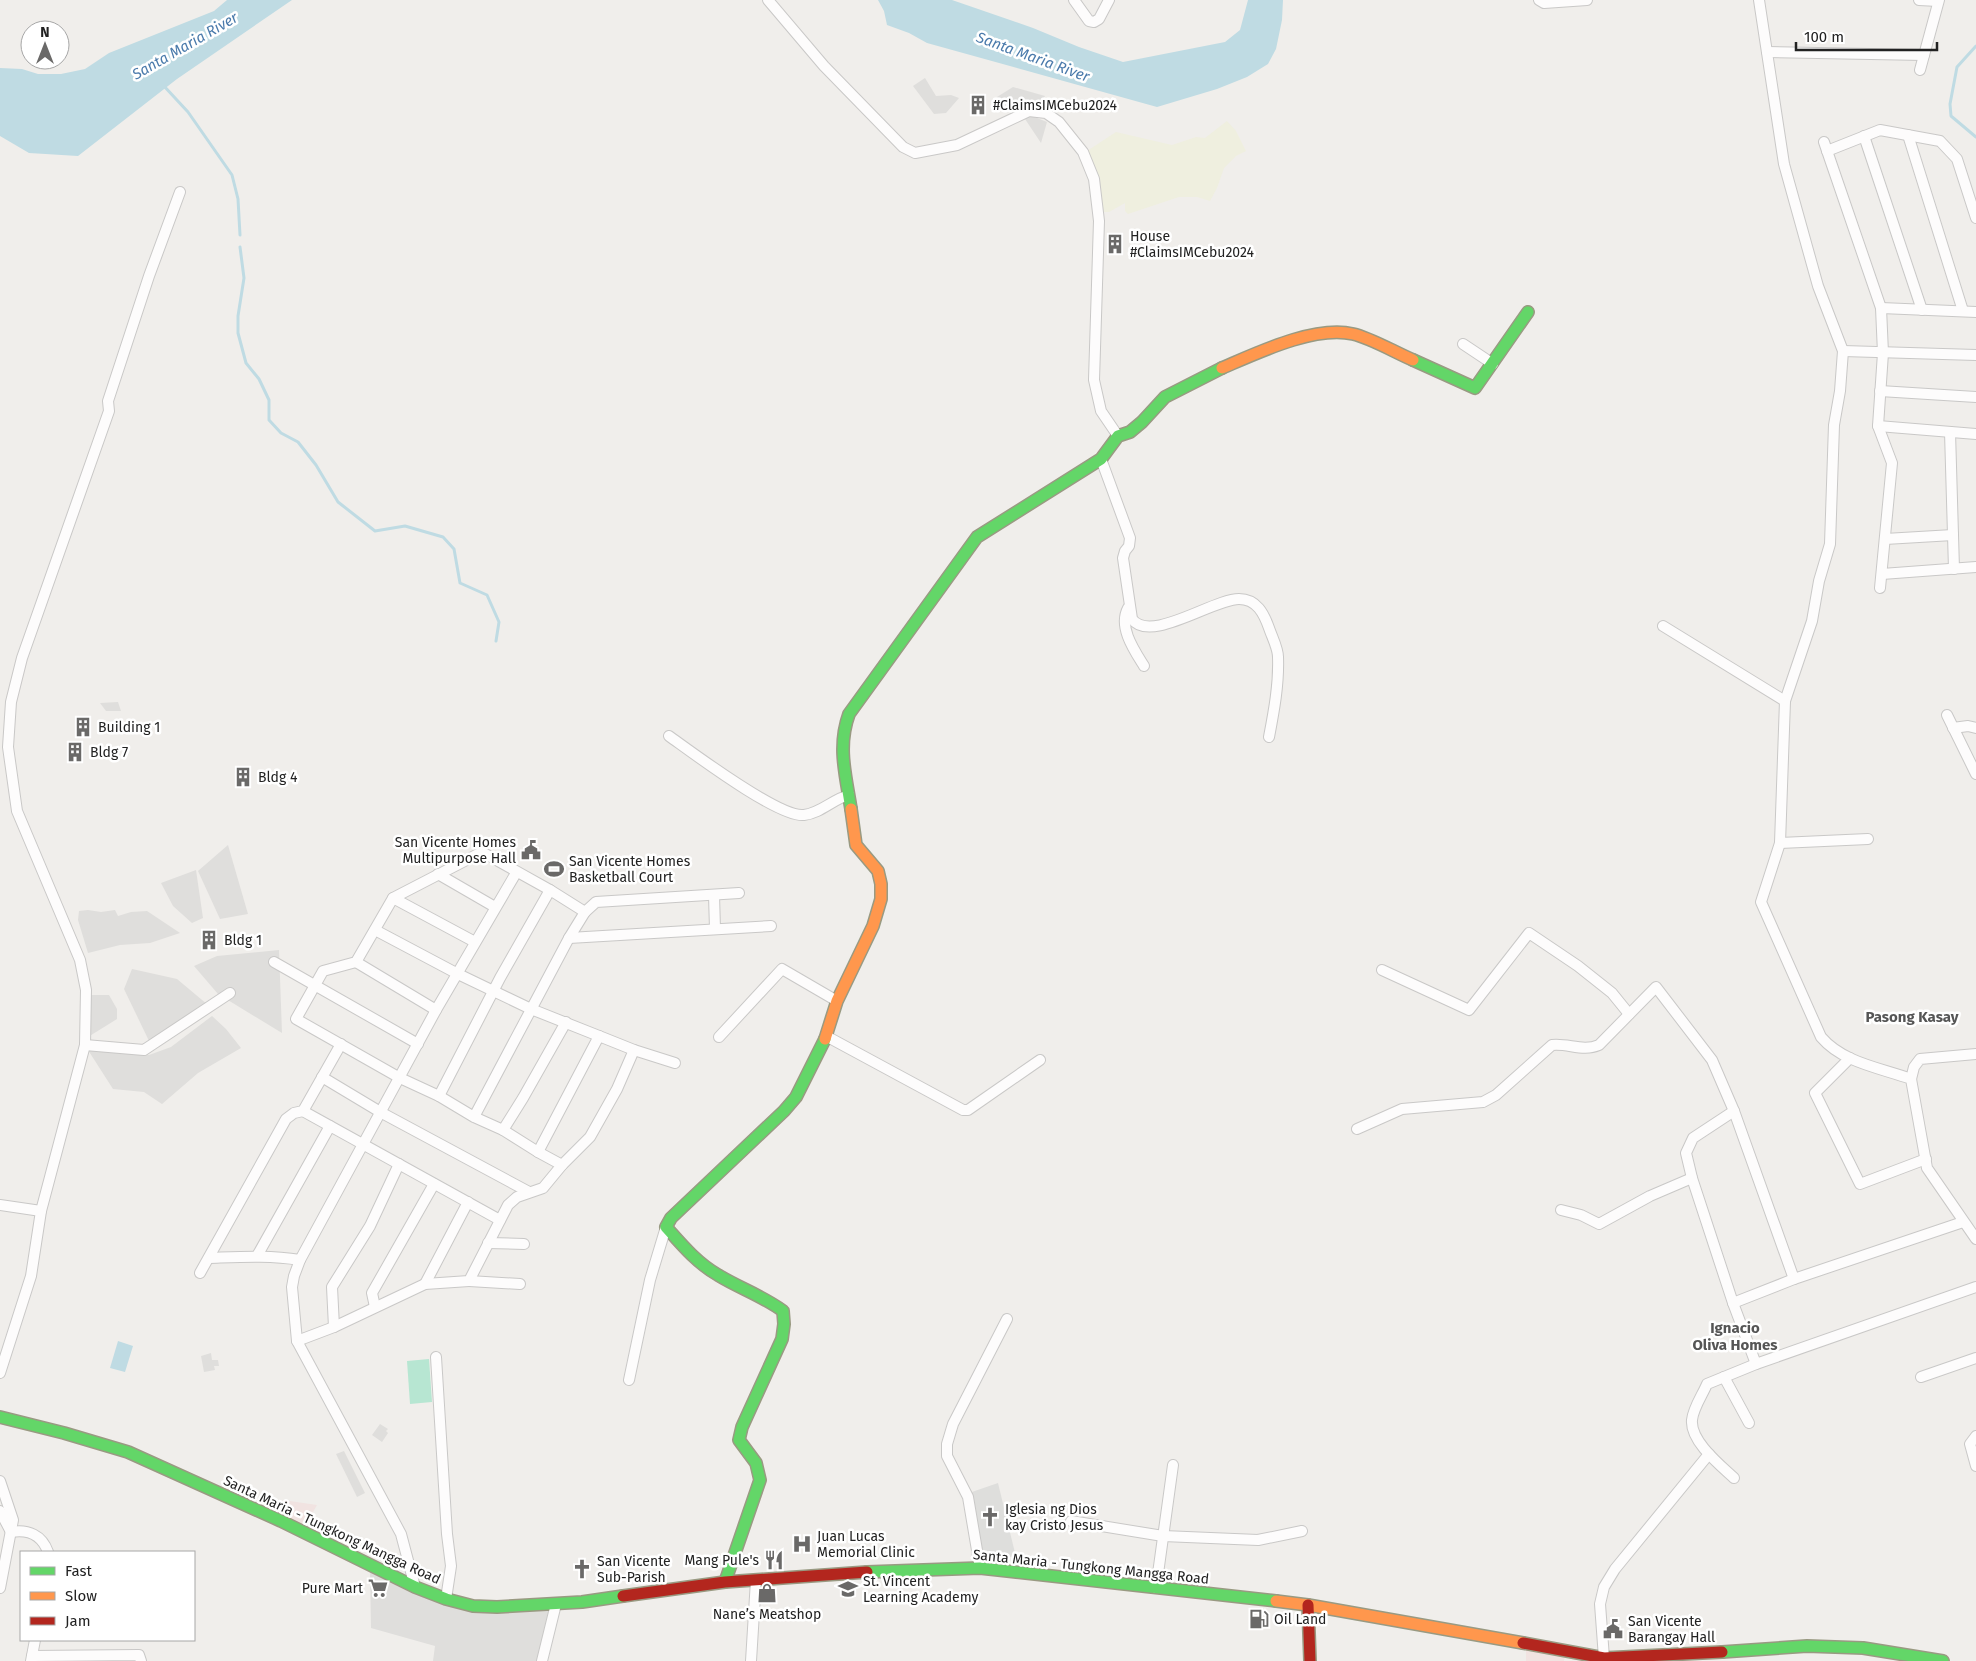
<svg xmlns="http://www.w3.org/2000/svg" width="1976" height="1661" font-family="'Fira Sans',sans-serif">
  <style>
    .residential { fill: #dfdedc }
    .commercial { fill: #f1e3e1 }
    .religious { fill: #dededc }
    .farmland { fill: #efefdf }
    .pitch { fill: #b7e6d2 }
    .water { fill: #bfdbe3 }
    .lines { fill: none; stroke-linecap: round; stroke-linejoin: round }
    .stream { stroke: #bfdbe3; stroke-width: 3 }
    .street-casing { stroke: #c9c8c7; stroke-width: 12 }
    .fast-casing { stroke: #999a82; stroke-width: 14 }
    .slow-casing { stroke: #999a82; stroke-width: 14 }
    .jam-casing { stroke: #999a82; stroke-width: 14 }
    .street { stroke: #fdfcfc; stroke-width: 10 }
    .fast { stroke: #63d668; stroke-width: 11 }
    .slow { stroke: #ff974d; stroke-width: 11 }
    .jam { stroke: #b3261e; stroke-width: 11 }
    .labels { text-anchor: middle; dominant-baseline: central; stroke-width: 5; stroke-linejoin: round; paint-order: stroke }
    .poi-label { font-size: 14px; fill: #222; stroke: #fff; text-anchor: start }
    .street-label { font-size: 14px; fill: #222; stroke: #fff }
    .water-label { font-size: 15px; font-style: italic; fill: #4a7aab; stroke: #fff }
    .neighbourhood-label { font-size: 15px; font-weight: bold; fill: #555; stroke: #fff }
  </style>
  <rect width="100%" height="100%" fill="#f0eeeb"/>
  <g class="residential">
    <polygon points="925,78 936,96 951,95 959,98 946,113 934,114 913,86"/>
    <polygon points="1013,87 1045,96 1037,110 1023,111 997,97"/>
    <polygon points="1027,114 1047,122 1041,143 1023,116"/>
    <polygon points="118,702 121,711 106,711 100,703"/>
    <polygon points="228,845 248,914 220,919 198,871"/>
    <polygon points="196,870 203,918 192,923 173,906 161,883"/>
    <polygon points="88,910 101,912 115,910 118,916 131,912 147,911 180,933 150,943 120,945 88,953 78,920 79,911"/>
    <polygon points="279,950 282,1033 218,994 194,966 217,956"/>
    <polygon points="132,969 177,979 208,1005 150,1043 124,989"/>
    <polygon points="89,995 109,995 117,1009 117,1019 88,1037"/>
    <polygon points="212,1016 226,1029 241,1048 198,1073 162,1104 144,1092 113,1089 88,1050 149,1055 171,1047"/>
    <polygon points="211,1353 212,1360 218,1360 219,1366 214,1366 215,1370 204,1372 201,1356"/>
    <polygon points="380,1424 388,1429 386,1431 388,1433 382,1442 372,1435"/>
    <polygon points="344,1451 365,1493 357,1497 336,1454"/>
    <polygon points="370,1572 410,1592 552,1609 537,1661 433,1661 435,1646 371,1628"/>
  </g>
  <g class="commercial">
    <polygon points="283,1500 317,1505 305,1526 277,1512"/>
    <polygon points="1526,1646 1565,1654 1564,1661 1526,1661"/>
  </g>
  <polygon class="religious" points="998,1483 1016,1557 984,1556 969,1493"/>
  <polygon class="farmland" points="1227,121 1236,131 1246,151 1236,156 1224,168 1217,188 1210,201 1197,197 1179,197 1128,214 1125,211 1125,203 1109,212 1103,212 1087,151 1116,132 1172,145 1196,137 1205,138"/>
  <polygon class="pitch" points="429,1359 432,1402 410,1404 407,1361"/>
  <g class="water">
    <polygon points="227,0 292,0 177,79 78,156 29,153 0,136 0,68 22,69 38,74 61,74 85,69 109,53 214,11"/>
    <polygon points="878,0 952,0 1033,28 1079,47 1123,62 1225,42 1240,30 1248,0 1283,0 1282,20 1276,49 1268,64 1247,77 1217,89 1157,107 927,43 909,33 887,25 884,11"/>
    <polygon points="118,1341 133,1346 125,1372 110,1368"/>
  </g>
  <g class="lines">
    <g class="stream">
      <polyline points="1976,46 1957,67 1950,104 1951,116 1976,137"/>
      <polyline points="163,85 188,112 232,175 238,199 240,235"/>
      <polyline points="240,247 244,278 238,316 238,333 246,363 259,379 269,400 269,420 281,433 298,442 316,465 338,502 375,531 405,526 443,537 454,549 460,583 487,595 499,622 496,641"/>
    </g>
    <defs>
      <g id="street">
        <polyline points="768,0 824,66 903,147 915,153 957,145 1029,111 1046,113 1059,122 1083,152 1094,179 1099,221 1094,380 1101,411 1118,436"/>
        <polyline points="1074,0 1089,21 1094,22 1099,19 1109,0"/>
        <polyline points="1539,0 1544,3 1587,0"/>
        <path d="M1759,0L1784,164L1818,286L1843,351L1840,391L1834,425L1830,544L1819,581L1812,621L1785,701L1780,843L1761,902L1821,1037C1843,1063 1881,1068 1911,1079L1927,1168L1976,1239"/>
        <polyline points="1919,0 1938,1"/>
        <polyline points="1767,52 1924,55"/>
        <polyline points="1920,70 1939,0"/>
        <polyline points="1908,135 1963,311"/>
        <polyline points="1864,136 1922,310"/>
        <polyline points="1824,142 1881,308 1883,353 1878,426 1892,463 1880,588"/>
        <polyline points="1827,151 1880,130 1940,141 1957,159 1976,218"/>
        <polyline points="1881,308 1976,312"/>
        <polyline points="1463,344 1493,364"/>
        <polyline points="1843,351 1976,355"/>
        <polyline points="1880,391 1976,397"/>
        <polyline points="1878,426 1976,434"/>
        <polyline points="1950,432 1954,569"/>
        <path d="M1101,459L1130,538L1129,546L1125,551L1123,558L1132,619C1150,644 1213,599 1239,599C1257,599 1264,614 1269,628C1272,637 1278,648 1278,657C1279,684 1274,711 1269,737"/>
        <polyline points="1885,539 1953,535"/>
        <polyline points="1882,574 1976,567"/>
        <path d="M1128,608C1118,627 1134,650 1144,666"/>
        <polyline points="1663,626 1785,701"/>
        <polyline points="1947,715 1976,774"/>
        <polyline points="1953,728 1968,726 1976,728"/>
        <path d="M669,736C693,753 779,818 804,815C821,813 833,799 849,795"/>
        <polyline points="1780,843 1868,839"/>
        <polyline points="438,874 495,907"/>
        <polyline points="714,895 715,929"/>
        <polyline points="393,898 475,942"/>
        <polyline points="585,912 596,902 739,893"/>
        <polyline points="375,930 458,974 531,1009 599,1036 538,1152"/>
        <polyline points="569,938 771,926"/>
        <polyline points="274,962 418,1044"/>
        <polyline points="356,962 436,1010"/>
        <polyline points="1382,970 1469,1010 1529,933 1578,966 1612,993 1629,1014"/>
        <polyline points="599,1036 634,1050 675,1063"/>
        <polyline points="826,1036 963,1110 968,1110 1040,1060"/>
        <polyline points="719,1037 782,969 837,1001"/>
        <polyline points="85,1045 144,1050 230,993"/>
        <polyline points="1850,1058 1815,1093 1860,1184 1926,1159"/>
        <polyline points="322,1077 382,1113 529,1192"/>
        <polyline points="1911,1079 1914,1067 1920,1059 1976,1054"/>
        <polyline points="439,1096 500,978 550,890"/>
        <polyline points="303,1111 500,1220"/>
        <polyline points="1734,1111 1693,1138 1686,1153 1692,1178 1733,1303 1756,1364"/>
        <polyline points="474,1117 569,938 585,912 550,890 482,852 393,898 356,962 323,971 296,1019 400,1078 439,1096 474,1117 503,1130 538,1152 562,1165"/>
        <path d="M1357,1129L1402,1109L1483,1102L1496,1095L1552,1045C1568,1043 1583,1052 1599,1045L1656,987L1712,1060L1734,1111L1794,1279"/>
        <polyline points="503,1130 523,1098 566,1022"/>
        <polyline points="0,1205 41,1211"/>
        <polyline points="1561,1210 1581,1215 1599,1224 1650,1196 1692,1178"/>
        <polyline points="488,1243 524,1244"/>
        <polyline points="257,1256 330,1126"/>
        <path d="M209,1258C239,1257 269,1255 300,1260"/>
        <polyline points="200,1273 286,1119 294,1113 303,1111 341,1044"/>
        <polyline points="469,1281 520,1284"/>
        <polyline points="425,1284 468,1202"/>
        <polyline points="1733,1303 1794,1279 1963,1222"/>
        <polyline points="375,1307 372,1293 434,1184"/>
        <polyline points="334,1327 332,1287 370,1226 399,1164"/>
        <polyline points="297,1341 334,1327 425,1284 469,1281 508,1205 517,1197 543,1188 562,1165 590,1137 617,1089 634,1050"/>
        <polyline points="436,1357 447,1534 451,1566 446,1599"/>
        <polyline points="0,1373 31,1276 41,1211 85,1045 86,990 80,960 17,811 8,747 11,702 22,658 109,411 108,401 149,276 180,192"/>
        <polyline points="1724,1377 1749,1423"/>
        <polyline points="1921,1377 1976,1358"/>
        <polyline points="629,1380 650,1280 666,1227"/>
        <polyline points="1976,1436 1970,1444 1976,1466"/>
        <path d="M1734,1478C1720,1465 1690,1441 1692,1420C1693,1408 1703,1394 1707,1384L1756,1364L1976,1287"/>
        <polyline points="0,1481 13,1520 0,1588"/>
        <polyline points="0,1511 11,1532"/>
        <polyline points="1071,1521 1163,1536 1258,1540 1302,1531"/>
        <path d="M11,1532C28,1529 42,1535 48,1552"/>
        <polyline points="980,1568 968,1497 947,1456 947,1444 953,1424 1007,1319"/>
        <polyline points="415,1587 401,1534 297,1341 292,1287 294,1276 300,1260 436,1010 516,873"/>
        <polyline points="1156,1588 1173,1465"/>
        <polyline points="32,1656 139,1655 141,1661"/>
        <polyline points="1604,1658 1600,1604 1604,1587 1615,1569 1709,1454"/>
        <polyline points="31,1661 35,1640"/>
        <polyline points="542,1661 556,1604"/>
        <polyline points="751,1661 756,1580"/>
      </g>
      <g id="fast">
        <polyline points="1413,360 1475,388 1528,312"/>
        <path d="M851,809C846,776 837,747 849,714L977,537L1101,459L1118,436L1130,432L1142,422L1165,397L1222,368"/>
        <polyline points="0,1417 64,1433 128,1452 281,1521 415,1587 446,1599 473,1606 497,1607 582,1602 623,1596"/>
        <polyline points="867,1572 980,1568 1276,1601"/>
        <path d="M725,1582L760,1480L756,1463L739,1440L742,1427L782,1339L784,1324L783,1311C763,1296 739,1288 718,1275C697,1263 682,1245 666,1227L671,1218L784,1111L796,1097L825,1039"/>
        <polyline points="1722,1652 1807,1646 1863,1648 1943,1661"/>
      </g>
      <g id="slow">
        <path d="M1222,368C1257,353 1315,325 1353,334C1371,338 1396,353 1413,360"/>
        <polyline points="825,1039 837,1001 873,926 881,899 881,884 878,871 856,845 851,809"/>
        <polyline points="1276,1601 1308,1605 1523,1643"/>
      </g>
      <g id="jam">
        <polyline points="623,1596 725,1582 867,1572"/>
        <polyline points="1308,1605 1310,1661"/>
        <polyline points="1523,1643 1604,1658 1722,1652"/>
      </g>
    </defs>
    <use href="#street" class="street-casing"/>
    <use href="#fast" class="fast-casing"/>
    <use href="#slow" class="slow-casing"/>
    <use href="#jam" class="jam-casing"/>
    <use href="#street" class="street"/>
    <use href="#fast" class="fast"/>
    <use href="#slow" class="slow"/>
    <use href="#jam" class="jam"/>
  </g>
  <defs>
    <symbol id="building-bare" viewBox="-9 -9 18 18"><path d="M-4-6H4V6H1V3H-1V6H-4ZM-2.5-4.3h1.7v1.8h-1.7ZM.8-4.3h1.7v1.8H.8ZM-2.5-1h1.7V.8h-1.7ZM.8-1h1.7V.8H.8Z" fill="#6a6968" stroke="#fff" stroke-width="2.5" paint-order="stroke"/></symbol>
    <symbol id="civic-bare" viewBox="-9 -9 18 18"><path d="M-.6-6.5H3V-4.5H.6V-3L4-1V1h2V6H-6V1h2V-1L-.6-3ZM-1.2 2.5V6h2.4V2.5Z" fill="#6a6968" stroke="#fff" stroke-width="2.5" paint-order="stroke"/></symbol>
    <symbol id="stadium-bare" viewBox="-9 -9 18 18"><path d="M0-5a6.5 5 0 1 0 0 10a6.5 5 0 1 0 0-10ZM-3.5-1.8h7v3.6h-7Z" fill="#6a6968" stroke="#fff" stroke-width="2.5" paint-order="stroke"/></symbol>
    <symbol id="church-bare" viewBox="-9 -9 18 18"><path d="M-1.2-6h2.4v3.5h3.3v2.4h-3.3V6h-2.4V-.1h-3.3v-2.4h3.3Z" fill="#6a6968" stroke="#fff" stroke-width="2.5" paint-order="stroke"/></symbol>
    <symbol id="hospital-bare" viewBox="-9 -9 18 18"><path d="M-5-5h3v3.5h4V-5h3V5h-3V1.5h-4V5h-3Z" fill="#6a6968" stroke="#fff" stroke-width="2.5" paint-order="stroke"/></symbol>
    <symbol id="restaurant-bare" viewBox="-9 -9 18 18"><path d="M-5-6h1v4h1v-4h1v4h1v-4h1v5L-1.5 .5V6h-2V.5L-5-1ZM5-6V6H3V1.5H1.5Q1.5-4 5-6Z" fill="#6a6968" stroke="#fff" stroke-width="2.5" paint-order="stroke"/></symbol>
    <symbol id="supermarket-bare" viewBox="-9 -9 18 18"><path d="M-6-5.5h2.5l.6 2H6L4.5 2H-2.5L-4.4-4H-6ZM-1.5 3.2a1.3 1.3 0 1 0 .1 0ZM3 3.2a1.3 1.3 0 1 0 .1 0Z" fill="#6a6968" stroke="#fff" stroke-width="2.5" paint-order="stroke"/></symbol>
    <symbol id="school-bare" viewBox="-9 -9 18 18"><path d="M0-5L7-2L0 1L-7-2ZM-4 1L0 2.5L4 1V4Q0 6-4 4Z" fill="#6a6968" stroke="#fff" stroke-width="2.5" paint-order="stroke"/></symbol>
    <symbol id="shop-bare" viewBox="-9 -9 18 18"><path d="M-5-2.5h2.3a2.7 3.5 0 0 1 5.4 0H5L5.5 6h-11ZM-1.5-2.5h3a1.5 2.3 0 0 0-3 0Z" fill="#6a6968" stroke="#fff" stroke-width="2.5" paint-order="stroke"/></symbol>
    <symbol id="fuel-bare" viewBox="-9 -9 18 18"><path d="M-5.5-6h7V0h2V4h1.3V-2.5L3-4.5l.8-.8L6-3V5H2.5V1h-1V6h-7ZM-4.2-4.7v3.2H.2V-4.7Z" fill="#6a6968" stroke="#fff" stroke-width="2.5" paint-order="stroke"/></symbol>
  </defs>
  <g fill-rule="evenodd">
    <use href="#building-bare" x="964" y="91" width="28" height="28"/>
    <use href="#building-bare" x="1101" y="230" width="28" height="28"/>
    <use href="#building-bare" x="69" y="713" width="28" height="28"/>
    <use href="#building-bare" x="61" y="738" width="28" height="28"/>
    <use href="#building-bare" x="229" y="763" width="28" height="28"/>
    <use href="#civic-bare" x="517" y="836" width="28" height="28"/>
    <use href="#stadium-bare" x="540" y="855" width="28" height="28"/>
    <use href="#building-bare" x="195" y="926" width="28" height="28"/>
    <use href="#church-bare" x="976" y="1503" width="28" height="28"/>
    <use href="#hospital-bare" x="788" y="1530" width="28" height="28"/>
    <use href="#restaurant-bare" x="760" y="1546" width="28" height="28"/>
    <use href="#church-bare" x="568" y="1555" width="28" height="28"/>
    <use href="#supermarket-bare" x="364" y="1574" width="28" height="28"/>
    <use href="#school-bare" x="834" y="1575" width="28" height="28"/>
    <use href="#shop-bare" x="753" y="1579" width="28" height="28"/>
    <use href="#fuel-bare" x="1245" y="1605" width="28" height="28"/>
    <use href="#civic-bare" x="1599" y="1615" width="28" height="28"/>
  </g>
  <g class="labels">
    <g class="poi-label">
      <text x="993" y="105">#ClaimsIMCebu2024</text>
      <text x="1130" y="236">House<tspan x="1130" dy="16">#ClaimsIMCebu2024</tspan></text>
      <text x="98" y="727">Building 1</text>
      <text x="90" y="752">Bldg 7</text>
      <text x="258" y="777">Bldg 4</text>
      <text x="516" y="842" text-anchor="end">San Vicente Homes<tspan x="516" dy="16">Multipurpose Hall</tspan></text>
      <text x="569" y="861">San Vicente Homes<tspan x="569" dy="16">Basketball Court</tspan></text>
      <text x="224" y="940">Bldg 1</text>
      <text x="1005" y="1509">Iglesia ng Dios<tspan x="1005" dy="16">kay Cristo Jesus</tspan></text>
      <text x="817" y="1536">Juan Lucas<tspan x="817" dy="16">Memorial Clinic</tspan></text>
      <text x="759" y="1560" text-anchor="end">Mang Pule's</text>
      <text x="597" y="1561">San Vicente<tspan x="597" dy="16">Sub-Parish</tspan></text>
      <text x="863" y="1581">St. Vincent<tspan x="863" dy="16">Learning Academy</tspan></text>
      <text x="363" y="1588" text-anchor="end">Pure Mart</text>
      <text x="767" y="1614" text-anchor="middle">Nane’s Meatshop</text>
      <text x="1274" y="1619">Oil Land</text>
      <text x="1628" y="1621">San Vicente<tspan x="1628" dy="16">Barangay Hall</tspan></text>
    </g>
    <g class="street-label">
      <text transform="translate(332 1530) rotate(25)">Santa Maria - Tungkong Mangga Road</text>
      <text transform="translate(1091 1567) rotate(6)">Santa Maria - Tungkong Mangga Road</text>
    </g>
    <g class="water-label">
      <text transform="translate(185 46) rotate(-30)">Santa Maria River</text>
      <text transform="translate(1033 57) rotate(20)">Santa Maria River</text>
    </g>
    <g class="neighbourhood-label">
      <text x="1912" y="1017">Pasong Kasay</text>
      <text x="1735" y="1328">Ignacio<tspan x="1735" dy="17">Oliva Homes</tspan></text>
    </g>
  </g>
  <rect x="20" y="1551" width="175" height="90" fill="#ffffff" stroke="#a7a7a7"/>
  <rect x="30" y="1567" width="25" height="8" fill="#63d668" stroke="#a7a7a7"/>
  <text x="65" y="1576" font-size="15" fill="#222222">Fast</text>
  <rect x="30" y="1592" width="25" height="8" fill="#ff974d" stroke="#a7a7a7"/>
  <text x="65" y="1601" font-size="15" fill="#222222">Slow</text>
  <rect x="30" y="1617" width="25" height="8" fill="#b3261e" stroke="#a7a7a7"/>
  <text x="65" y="1626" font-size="15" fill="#222222">Jam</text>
  <g transform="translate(45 45)"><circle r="24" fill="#ffffff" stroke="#a7a7a7"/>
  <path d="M0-4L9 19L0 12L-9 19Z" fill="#6a6968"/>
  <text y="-8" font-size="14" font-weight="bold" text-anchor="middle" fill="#222222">N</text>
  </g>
  <path d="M1796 42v8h141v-8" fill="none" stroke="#222222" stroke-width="2.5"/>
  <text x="1804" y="42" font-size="15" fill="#222222" stroke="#ffffff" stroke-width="4" paint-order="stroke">100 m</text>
</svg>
